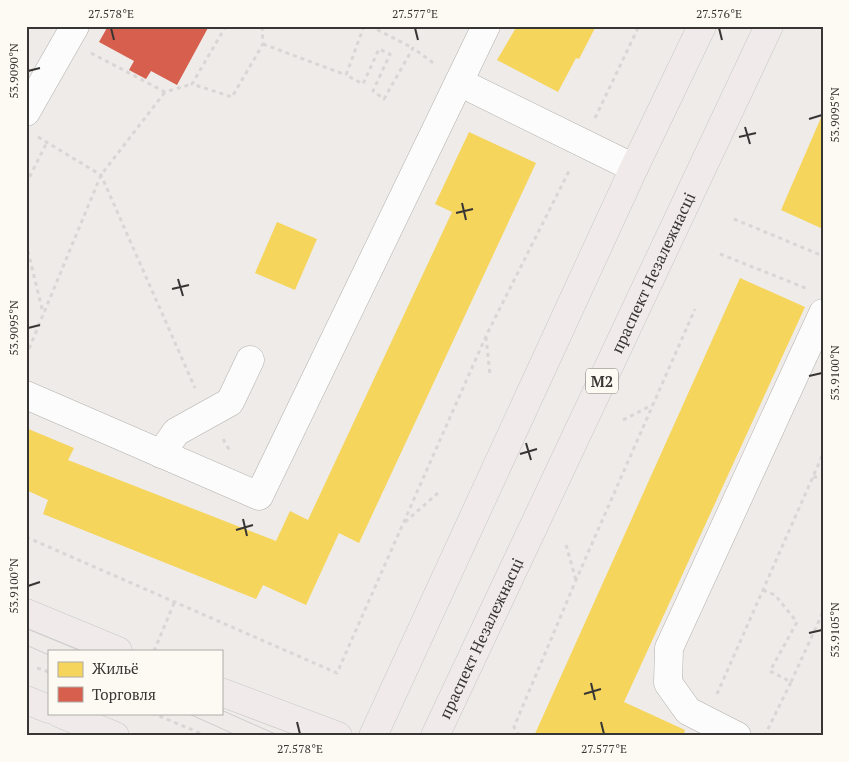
<svg xmlns="http://www.w3.org/2000/svg" width="849" height="762" font-family="'PT Serif',serif">
  <style>
    .homes { fill: #f6d55c }
    .shops { fill: #d6604d }
    .lines { fill: none; stroke-linecap: round; stroke-linejoin: round }
    .minor-casing { stroke: #b2b0ad; stroke-width: 29 }
    .major-casing { stroke: #c9c8c7; stroke-width: 29 }
    .path { stroke: #d8d7d6; stroke-width: 3; stroke-dasharray: 4 4; stroke-linecap: butt }
    .minor { stroke: #fcfcfc; stroke-width: 28 }
    .major { stroke: #f1eaea; stroke-width: 28 }
    .tram { stroke: #cfcece; stroke-width: 1 }
    .ticks { fill: none; stroke: #383634; stroke-width: 2 }
    .labels { text-anchor: middle; dominant-baseline: central; stroke-width: 5; stroke-linejoin: round; paint-order: stroke }
    .shield { fill: #fdf9f3; stroke: #73706d; stroke-width: 1 }
    .shield-label { font-size: 15px; font-weight: bold; fill: #383634 }
    .street-label { font-size: 16px; fill: #383634; stroke: #fdf9f3 }
    .neatline { fill: none; stroke: #383634; stroke-width: 2 }
    .ticks-label { font-size: 12px; text-anchor: middle; fill: #383634 }
  </style>
  <rect width="100%" height="100%" fill="#eeebe8"/>
  <g class="homes">
    <polygon points="517,26 596,26 579,59 576,58 558,92 497,60"/>
    <polygon points="823,113 823,229 781,210"/>
    <polygon points="469,132 536,163 359,543 339,533 306,605 263,585 256,599 43,514 48,500 26,490 26,428 74,448 68,460 276,541 290,511 308,520 452,212 435,204"/>
    <polygon points="277,222 317,239 295,290 255,273"/>
    <polygon points="740,278 805,307 624,702 685,730 683,736 534,736"/>
  </g>
  <polygon class="shops" points="108,26 209,26 177,85 151,71 146,79 129,70 134,61 99,42"/>
  <g class="lines">
    <defs>
      <g id="minor">
        <polyline points="459,82 634,168"/>
        <polyline points="26,112 75,26"/>
        <polyline points="26,395 259,496 486,26"/>
        <polyline points="161,454 176,432 230,402 250,360"/>
        <polyline points="737,736 688,711 668,683 669,648 823,313"/>
      </g>
      <g id="major">
        <polyline points="26,613 118,651"/>
        <polyline points="221,692 338,736"/>
        <polyline points="26,700 49,709"/>
        <polyline points="59,713 115,736"/>
        <polyline points="373,736 634,168 702,26"/>
        <path id="s1" d="M435,736L769,26"/>
      </g>
    </defs>
    <use href="#minor" class="minor-casing"/>
    <use href="#major" class="major-casing"/>
    <g class="path">
      <polyline points="226,26 192,84 232,97 263,44 262,26"/>
      <polyline points="364,26 346,75 363,84 379,49 390,54 373,91 384,99 413,48 436,65"/>
      <polyline points="370,26 413,48"/>
      <polyline points="263,44 346,75"/>
      <polyline points="91,53 165,92 192,84"/>
      <polyline points="595,118 639,26"/>
      <polyline points="38,137 101,175 195,388"/>
      <polyline points="26,184 47,142"/>
      <polyline points="734,219 823,256"/>
      <polyline points="26,243 43,313"/>
      <polyline points="720,254 808,289"/>
      <polyline points="486,337 490,375"/>
      <polyline points="26,356 101,175 165,92"/>
      <polyline points="623,420 652,405"/>
      <polyline points="223,439 230,451"/>
      <polyline points="813,477 823,477"/>
      <polyline points="405,522 438,493"/>
      <polyline points="26,537 337,673 486,336 570,169"/>
      <polyline points="566,545 576,580"/>
      <polyline points="763,590 775,595 797,622 770,671 791,682 766,733"/>
      <polyline points="154,651 175,601"/>
      <polyline points="37,668 49,672"/>
      <polyline points="791,682 823,612"/>
      <polyline points="717,694 823,454"/>
      <polyline points="152,713 207,736"/>
      <polyline points="519,736 514,727 576,580 695,309"/>
    </g>
    <use href="#minor" class="minor"/>
    <use href="#major" class="major"/>
    <g class="tram">
      <polyline points="26,628 82,651"/>
      <polyline points="26,645 49,655"/>
      <polyline points="221,710 280,736"/>
      <polyline points="187,713 238,736"/>
    </g>
  </g>
  <path class="ticks" d="M111,28L114,40M415,28L418,40M719,28L722,40M28,71L40,68M809,119L822,115M745,127L750,144M739,137L756,133M462,203L466,220M456,213L473,209M178,279L183,296M172,289L189,285M28,328L40,325M809,376L822,373M526,443L531,460M520,454L537,449M243,519L247,536M236,530L253,525M28,586L40,582M809,633L822,630M591,683L595,700M584,694L601,689M297,722L300,734M601,722L604,734"/>
  <g class="labels">
    <rect class="shield" x="586" y="368.5" width="32" height="25" rx="4"/>
    <g class="shield-label">
      <text x="602" y="381">М2</text>
    </g>
    <g class="street-label">
      <text stroke="none"><textPath href="#s1" startOffset="512">праспект Незалежнасці</textPath></text>
      <text stroke="none"><textPath href="#s1" startOffset="108">праспект Незалежнасці</textPath></text>
    </g>
  </g>
  <rect width="849" height="762" fill="none" stroke="#fdf9f3" stroke-width="55"/>
  <rect x="48" y="650" width="175" height="65" fill="#fdf9f3" stroke="#aeaba7"/>
  <rect x="58" y="662" width="25" height="15" fill="#f6d55c" stroke="#aeaba7"/>
  <text x="92" y="674" font-size="15" fill="#383634">Жильё</text>
  <rect x="58" y="687" width="25" height="15" fill="#d6604d" stroke="#aeaba7"/>
  <text x="92" y="700" font-size="15" fill="#383634">Торговля</text>
  <rect x="28" y="28" width="794" height="706" class="neatline"/>
  <g class="ticks-label">
    <text x="111" y="18">27.578°E</text>
    <text x="415" y="18">27.577°E</text>
    <text x="719" y="18">27.576°E</text>
    <text transform="translate(14 71) rotate(-90)" y="4">53.9090°N</text>
    <text transform="translate(835 115) rotate(-90)" y="4">53.9095°N</text>
    <text transform="translate(14 328) rotate(-90)" y="4">53.9095°N</text>
    <text transform="translate(835 373) rotate(-90)" y="4">53.9100°N</text>
    <text transform="translate(14 586) rotate(-90)" y="4">53.9100°N</text>
    <text transform="translate(835 630) rotate(-90)" y="4">53.9105°N</text>
    <text x="300" y="753">27.578°E</text>
    <text x="604" y="753">27.577°E</text>
  </g>
</svg>
